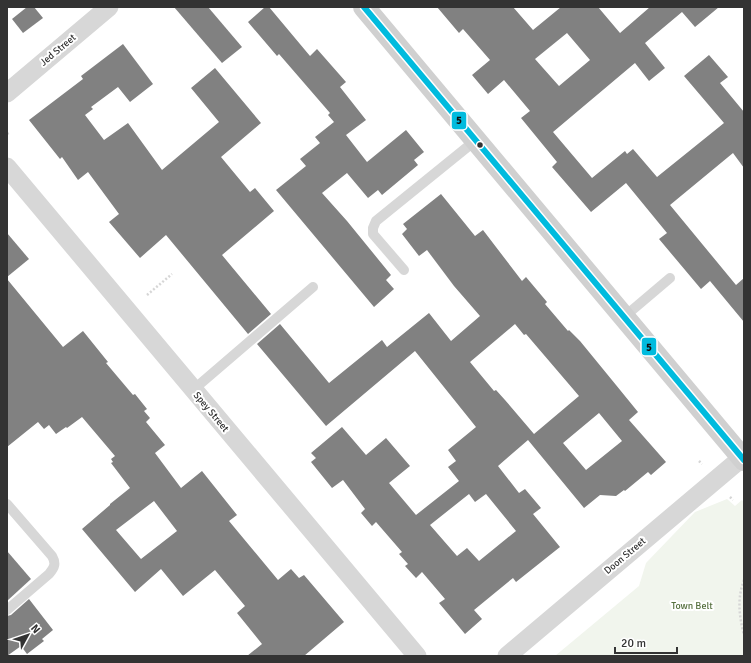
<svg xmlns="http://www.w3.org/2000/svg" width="751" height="663" font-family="Signika,sans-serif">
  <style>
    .green { fill: #f1f5ed }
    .building { fill: #818181; fill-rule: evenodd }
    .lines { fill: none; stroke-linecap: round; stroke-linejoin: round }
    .path { stroke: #d6d6d6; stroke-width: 2.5; stroke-dasharray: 2 2; stroke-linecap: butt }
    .lane { stroke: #d7d7d7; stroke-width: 10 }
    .street { stroke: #d7d7d7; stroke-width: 19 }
    .secondary { stroke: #d0d0d0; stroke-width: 22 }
    .bus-1-casing { stroke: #fff; stroke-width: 9 }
    .bus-1 { stroke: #00bbde; stroke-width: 6 }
    .bus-dot { fill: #333; stroke: #fff; stroke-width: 1.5 }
    .labels { text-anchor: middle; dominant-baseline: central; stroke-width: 4; stroke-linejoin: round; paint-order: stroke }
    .street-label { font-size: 10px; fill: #333; stroke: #fff }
    .park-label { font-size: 10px; fill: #56703f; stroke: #fff }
    .line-badge { stroke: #fff; stroke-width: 1.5 }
    .pale-badge-label { font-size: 11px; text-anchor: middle; font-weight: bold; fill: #111 }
  </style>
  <rect width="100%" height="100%" fill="#fff"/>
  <polygon class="green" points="727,499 735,506 742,500 744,503 744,656 555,656 639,586 646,563 695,512"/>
  <g class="building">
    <polygon points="27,7 34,7 43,18 23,33 12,19"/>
    <polygon points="174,7 208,7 242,47 222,63"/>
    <polygon points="265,7 269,7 310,56 317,49 346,82 340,87 366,120 346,135 367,162 406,130 424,152 414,160 418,165 382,195 378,190 368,198 347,173 322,193 347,221 391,275 386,280 394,289 374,307 276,190 306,166 300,159 320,143 315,137 334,122 328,115 330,113 279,54 277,56 248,22"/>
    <path d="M437,7H513L533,30L561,7H598L620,33L650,7H719L695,27L682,12L645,43L665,68L649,81L635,63L553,132L592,178L625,151L627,154L633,149L657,177L724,123L684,76L709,55L728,77L720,83L744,112V168L733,153L670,205L736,285L744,278V322L710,281L701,289L659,239L667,233L626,183L591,212L552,167L557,162L521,118L530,111L504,80L488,94L472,75L490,60L463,29L459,33ZM567,33L590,60L559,86L535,59Z"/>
    <polygon points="123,44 153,84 130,102 118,87 91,107 93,109 85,115 104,140 128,123 162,170 219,122 191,88 215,68 261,123 221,157 250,192 255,188 274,211 222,255 271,314 248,334 166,235 140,258 109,222 119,214 88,172 78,180 62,157 60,159 29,120 83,79 81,76"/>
    <path d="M441,194L475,236L483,230L522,281L526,277L547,302L545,304L568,331L569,330L580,341L616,385L638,412L629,420L666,462L651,475L648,472L625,491L624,490L616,496L600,495L584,508L528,440L498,466L519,493L525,489L541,508L533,514L560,547L516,582L513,578L474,610L482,619L465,634L439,603L445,599L422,572L416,578L405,566L408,564L399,554L402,552L376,522L372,526L361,513L365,509L343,480L332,488L311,462L316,458L311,453L342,427L366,455L386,438L410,466L389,483L416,515L459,481L448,467L456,461L448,450L476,427L415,351L326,426L257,344L280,324L329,383L382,340L387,347L429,313L451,341L480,316L454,286L427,250L419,256L402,234L407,229L403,224ZM515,324L524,335L526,334L579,396L534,434L505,400L496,390L494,391L470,362ZM599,413L622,441L586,470L563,443ZM469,494L475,502L486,494L516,531L479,561L467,548L457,556L430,525Z"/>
    <polygon points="7,233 29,259 7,277"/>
    <path d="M7,279L63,347L83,331L108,362L106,363L133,395L135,394L147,409L144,411L150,418L146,422L165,445L155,453L181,488L202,471L237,515L229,521L278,580L291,569L299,578L304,575L344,622L304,656H247L262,644L237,613L245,606L215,570L183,596L161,569L135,592L82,529L110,505V504L130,488L111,463L113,462L111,459L115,456L82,417L67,428L66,427L56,434L49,425L44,429L38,422L7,447ZM154,501L177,531L141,559L116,530Z"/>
    <polygon points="7,551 31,579 7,601"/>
    <polygon points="29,599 53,630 42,639 44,641 27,654 21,646 7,656 7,616 11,615"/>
  </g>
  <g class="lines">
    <g class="path">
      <polyline points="7,134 10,132"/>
      <polyline points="147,295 172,274"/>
      <polyline points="699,461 702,464"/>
      <polyline points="730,497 733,500"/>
      <path d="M744,580C737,598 739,616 744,635"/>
    </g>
    <g class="lane">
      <polyline points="404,270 373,234 373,228 376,221 476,140"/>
      <polyline points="624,317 670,278"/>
      <polyline points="193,390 313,287"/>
      <path d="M7,504L52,556C56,563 55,567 49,574L7,610"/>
    </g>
    <g class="street">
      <polyline points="7,93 109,7"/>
      <polyline points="7,167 417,656"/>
      <polyline points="507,656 744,456"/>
    </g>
    <polyline class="secondary" points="364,7 744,460"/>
    <defs>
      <polyline id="bus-1" points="364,7 744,460"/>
    </defs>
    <use href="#bus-1" class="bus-1-casing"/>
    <use href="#bus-1" class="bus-1"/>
  </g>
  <circle class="bus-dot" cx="480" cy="145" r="3.5"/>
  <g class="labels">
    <g class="street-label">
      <text transform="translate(58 50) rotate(-40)">Jed Street</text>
      <text transform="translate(211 412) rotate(50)">Spey Street</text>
      <text transform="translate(625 556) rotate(-40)">Doon Street</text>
    </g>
    <g class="park-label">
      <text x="692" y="606">Town Belt</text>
    </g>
  </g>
  <g class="line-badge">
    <rect x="451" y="111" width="16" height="19" rx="4" fill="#00bbde"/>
    <rect x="641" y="337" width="16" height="19" rx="4" fill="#00bbde"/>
  </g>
  <g class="pale-badge-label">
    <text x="459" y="124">5</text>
    <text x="649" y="351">5</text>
  </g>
  <rect width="751" height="663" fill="none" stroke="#333333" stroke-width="16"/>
  <g transform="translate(28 635) rotate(50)" stroke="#ffffff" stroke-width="3" paint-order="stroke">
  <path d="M0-3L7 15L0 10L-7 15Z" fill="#333333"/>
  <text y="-6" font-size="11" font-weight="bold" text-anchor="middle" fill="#333333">N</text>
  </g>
  <path d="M615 647v6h62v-6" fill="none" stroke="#333333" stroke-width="2"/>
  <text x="621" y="647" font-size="12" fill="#333333" stroke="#ffffff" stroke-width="3" paint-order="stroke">20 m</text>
</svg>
